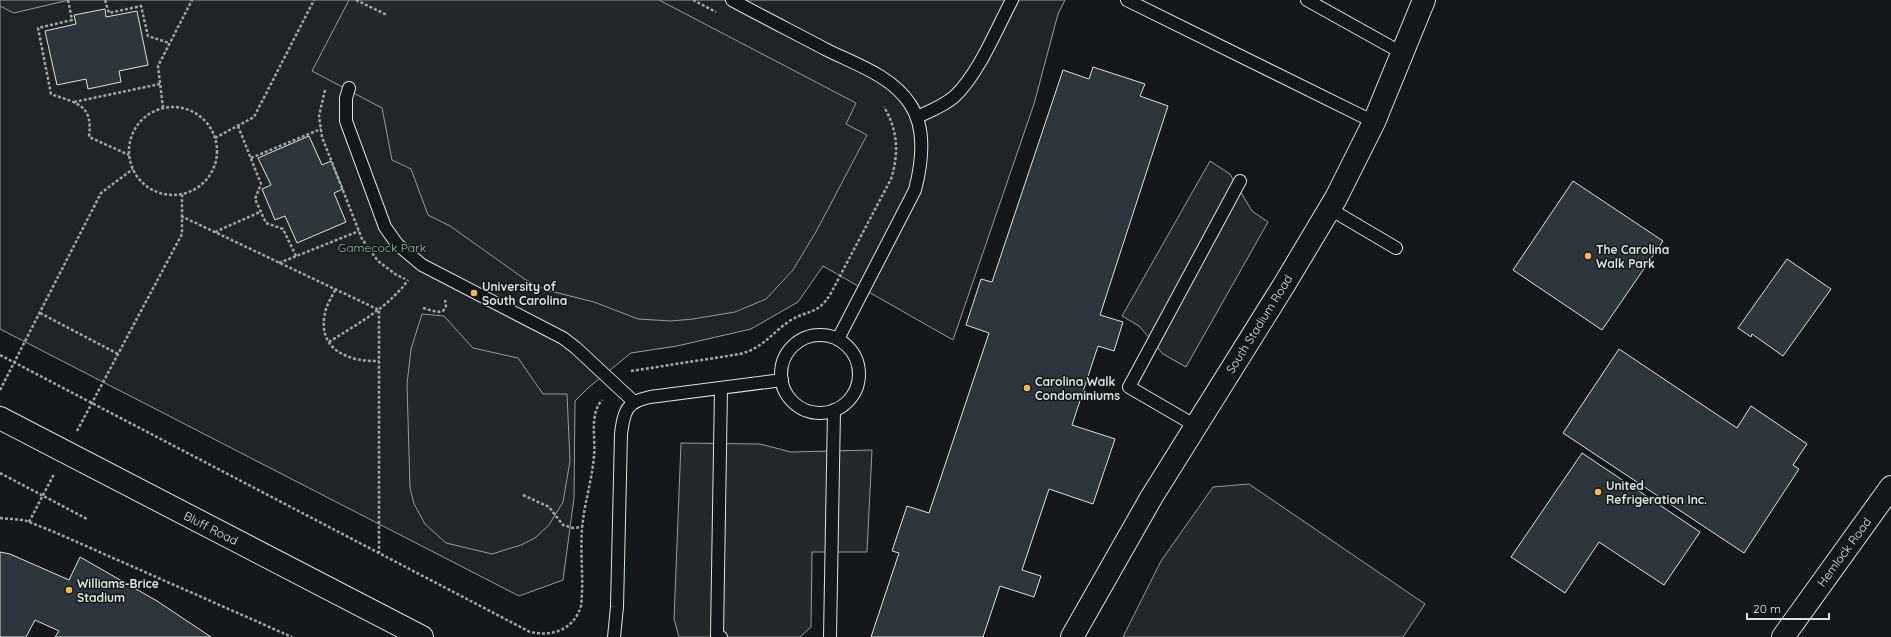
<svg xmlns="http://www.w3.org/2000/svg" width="1891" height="637" font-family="Quicksand,sans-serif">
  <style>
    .green { fill: #202428; stroke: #939e99 }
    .parking { fill: #24282b; stroke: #939e99 }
    .building { fill: #2c363c; stroke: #d8e6dc }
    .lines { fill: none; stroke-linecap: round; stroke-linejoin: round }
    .lane-casing { stroke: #d8e6dc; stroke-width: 14 }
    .street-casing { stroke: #d8e6dc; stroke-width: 24 }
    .secondary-casing { stroke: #d8e6dc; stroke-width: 24 }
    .path { stroke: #9da8a2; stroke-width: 2.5; stroke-dasharray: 3 2; stroke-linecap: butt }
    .lane { stroke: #14181c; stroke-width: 12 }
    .street { stroke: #14181c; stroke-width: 22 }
    .secondary { stroke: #14181c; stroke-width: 22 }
    .poi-dot { fill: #ffb74d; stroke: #14181c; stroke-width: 1.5 }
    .labels { text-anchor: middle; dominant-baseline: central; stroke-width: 3; stroke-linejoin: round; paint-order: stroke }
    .park-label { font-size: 12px; fill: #8ac095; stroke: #14181c }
    .poi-label { font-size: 12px; font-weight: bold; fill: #d8e6dc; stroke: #14181c; text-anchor: start }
    .street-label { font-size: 12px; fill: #d8e6dc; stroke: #14181c }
  </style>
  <rect width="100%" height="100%" fill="#14181c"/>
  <polygon class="green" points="0,0 1065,0 1058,14 1034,104 953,340 823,266 798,302 751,329 677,346 631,353 588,388 575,401 574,498 563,580 519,596 0,329"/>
  <g class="parking">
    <polygon points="0,0 69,0 14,13 0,6"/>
    <polygon points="349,0 659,0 856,103 846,124 867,135 817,230 793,270 766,299 735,312 693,319 671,321 638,319 594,302 546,290 526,280 450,226 428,215 411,169 392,160 382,108 312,71"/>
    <polygon points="1210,161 1230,174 1252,211 1268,222 1186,367 1163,354 1139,326 1122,316"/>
    <polygon points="422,314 444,316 473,348 518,358 543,394 567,394 570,461 563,502 549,525 535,538 521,545 492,554 446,543 425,524 414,504 410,488 407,384 411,349"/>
    <polygon points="681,443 760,444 791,452 872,450 867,552 812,552 811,627 800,637 679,637 674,619"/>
    <polygon points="1249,484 1425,604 1403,637 1123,637 1161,561 1213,487"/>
  </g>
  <g class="building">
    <polygon points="105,9 106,17 137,11 148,65 119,71 121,82 88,89 86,79 57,85 45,31 76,24 74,15"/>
    <polygon points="1093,67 1145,84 1140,96 1168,106 1100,315 1123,322 1114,351 1098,346 1072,425 1115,439 1093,504 1049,489 1022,570 1041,576 1034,597 1000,586 983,637 871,637 899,553 892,551 907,506 929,513 989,333 966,325 981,279 992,282 1063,70 1089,79"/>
    <polygon points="309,136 322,165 331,161 343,189 334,193 346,222 297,243 285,216 275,220 262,189 271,185 258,158"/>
    <polygon points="1573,181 1663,241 1602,330 1513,270"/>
    <polygon points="1787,259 1831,289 1783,356 1752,334 1751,337 1738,328"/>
    <polygon points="1619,349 1737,428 1751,406 1807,444 1793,465 1799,469 1744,553 1563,433"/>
    <polygon points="1582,453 1700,532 1664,585 1599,542 1565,593 1511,557"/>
    <polygon points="0,552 10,554 69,580 80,557 157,601 211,637 55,637 59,631 35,620 26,637 0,637"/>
  </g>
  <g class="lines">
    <defs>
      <g id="lane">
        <path d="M732,0C763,17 795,33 827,50C855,64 892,76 910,104C927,129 922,163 915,190L838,339"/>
        <polyline points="1127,0 1374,122"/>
        <polyline points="1307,0 1402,53"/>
        <polyline points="349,88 346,98 346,121 385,227 397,244 422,265 563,338 576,348 634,402"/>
        <path d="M917,117C930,111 944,106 955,96C979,73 996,30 1012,0"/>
        <polyline points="1330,209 1396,248"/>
        <circle cx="820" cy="374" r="39"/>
        <polyline points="1196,426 1129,387 1240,181"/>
        <path d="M614,637L617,607L621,434C624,411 626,402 650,397L782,380"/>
        <polyline points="721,637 717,635 721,388"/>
        <polyline points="830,637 834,410"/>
      </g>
      <g id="street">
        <polyline points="1072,637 1151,498 1284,285 1336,198 1374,122 1424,0"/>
        <polyline points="1783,637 1891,487"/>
      </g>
      <polyline id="secondary" points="0,418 422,637"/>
    </defs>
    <use href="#lane" class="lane-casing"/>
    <use href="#street" class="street-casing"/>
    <use href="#secondary" class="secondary-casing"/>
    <g class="path">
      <path d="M68,0L72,20L38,28L51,94C78,104 93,104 89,137L129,155"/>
      <polyline points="105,0 109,13 141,6 148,36 169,43"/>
      <polyline points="356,0 387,15"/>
      <polyline points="693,0 716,12"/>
      <polyline points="325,90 319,116 322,137 362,239 378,261 395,274 405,279"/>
      <polyline points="74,102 160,84"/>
      <circle cx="173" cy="151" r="44"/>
      <polyline points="163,108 158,66 192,0"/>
      <polyline points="238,126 261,184 255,199 266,223 283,229 296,256"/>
      <polyline points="215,138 254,117 314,0"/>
      <polyline points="251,158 321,129"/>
      <polyline points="181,216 379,310 379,553"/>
      <polyline points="215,232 260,212"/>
      <polyline points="279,263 359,231"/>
      <path d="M335,290C332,296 328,303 326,309C315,348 346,362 379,361"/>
      <polyline points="423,308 437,312 443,311 446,306 445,300"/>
      <polyline points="40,313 118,354"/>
      <path d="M329,342C357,324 388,308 408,280"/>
      <path d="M0,355L530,632C554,637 574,629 581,606C584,580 580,554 582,529C584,504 592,481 594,456C596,438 589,415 602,400"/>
      <path d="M631,371L740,354C765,347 771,333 791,320C810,309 818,315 831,293L891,179C899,154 898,130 884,107"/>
      <polyline points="0,390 101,193 133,169"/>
      <polyline points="77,431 182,234 182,194"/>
      <polyline points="0,473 87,519"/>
      <polyline points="523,495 549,507 563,525 573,528 582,527"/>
      <polyline points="0,518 24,520 52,531 292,637"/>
      <polyline points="29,522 54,474"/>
    </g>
    <use href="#lane" class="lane"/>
    <use href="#street" class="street"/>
    <use href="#secondary" class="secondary"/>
  </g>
  <g class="poi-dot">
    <circle cx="1588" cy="256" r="4"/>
    <circle cx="474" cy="293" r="4"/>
    <circle cx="1027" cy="388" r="4"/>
    <circle cx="1598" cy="492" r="4"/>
    <circle cx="69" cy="590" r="4"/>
  </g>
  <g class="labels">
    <g class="park-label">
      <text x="382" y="247">Gamecock Park</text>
    </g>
    <g class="poi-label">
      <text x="1596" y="249">The Carolina<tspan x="1596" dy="14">Walk Park</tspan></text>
      <text x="482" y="286">University of<tspan x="482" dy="14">South Carolina</tspan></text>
      <text x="1035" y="381">Carolina Walk<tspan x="1035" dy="14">Condominiums</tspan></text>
      <text x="1606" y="485">United<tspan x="1606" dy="14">Refrigeration Inc.</tspan></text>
      <text x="77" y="583">Williams-Brice<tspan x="77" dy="14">Stadium</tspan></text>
    </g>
    <g class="street-label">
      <text transform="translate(1259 324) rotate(-58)">South Stadium Road</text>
      <text transform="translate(211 528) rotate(27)">Bluff Road</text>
      <text transform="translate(1844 552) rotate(-54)">Hemlock Road</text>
    </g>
  </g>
  <path d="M1747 613v6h82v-6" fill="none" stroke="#d8e6dc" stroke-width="2"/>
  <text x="1753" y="613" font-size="12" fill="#d8e6dc" stroke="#14181c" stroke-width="3" paint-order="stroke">20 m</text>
</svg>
